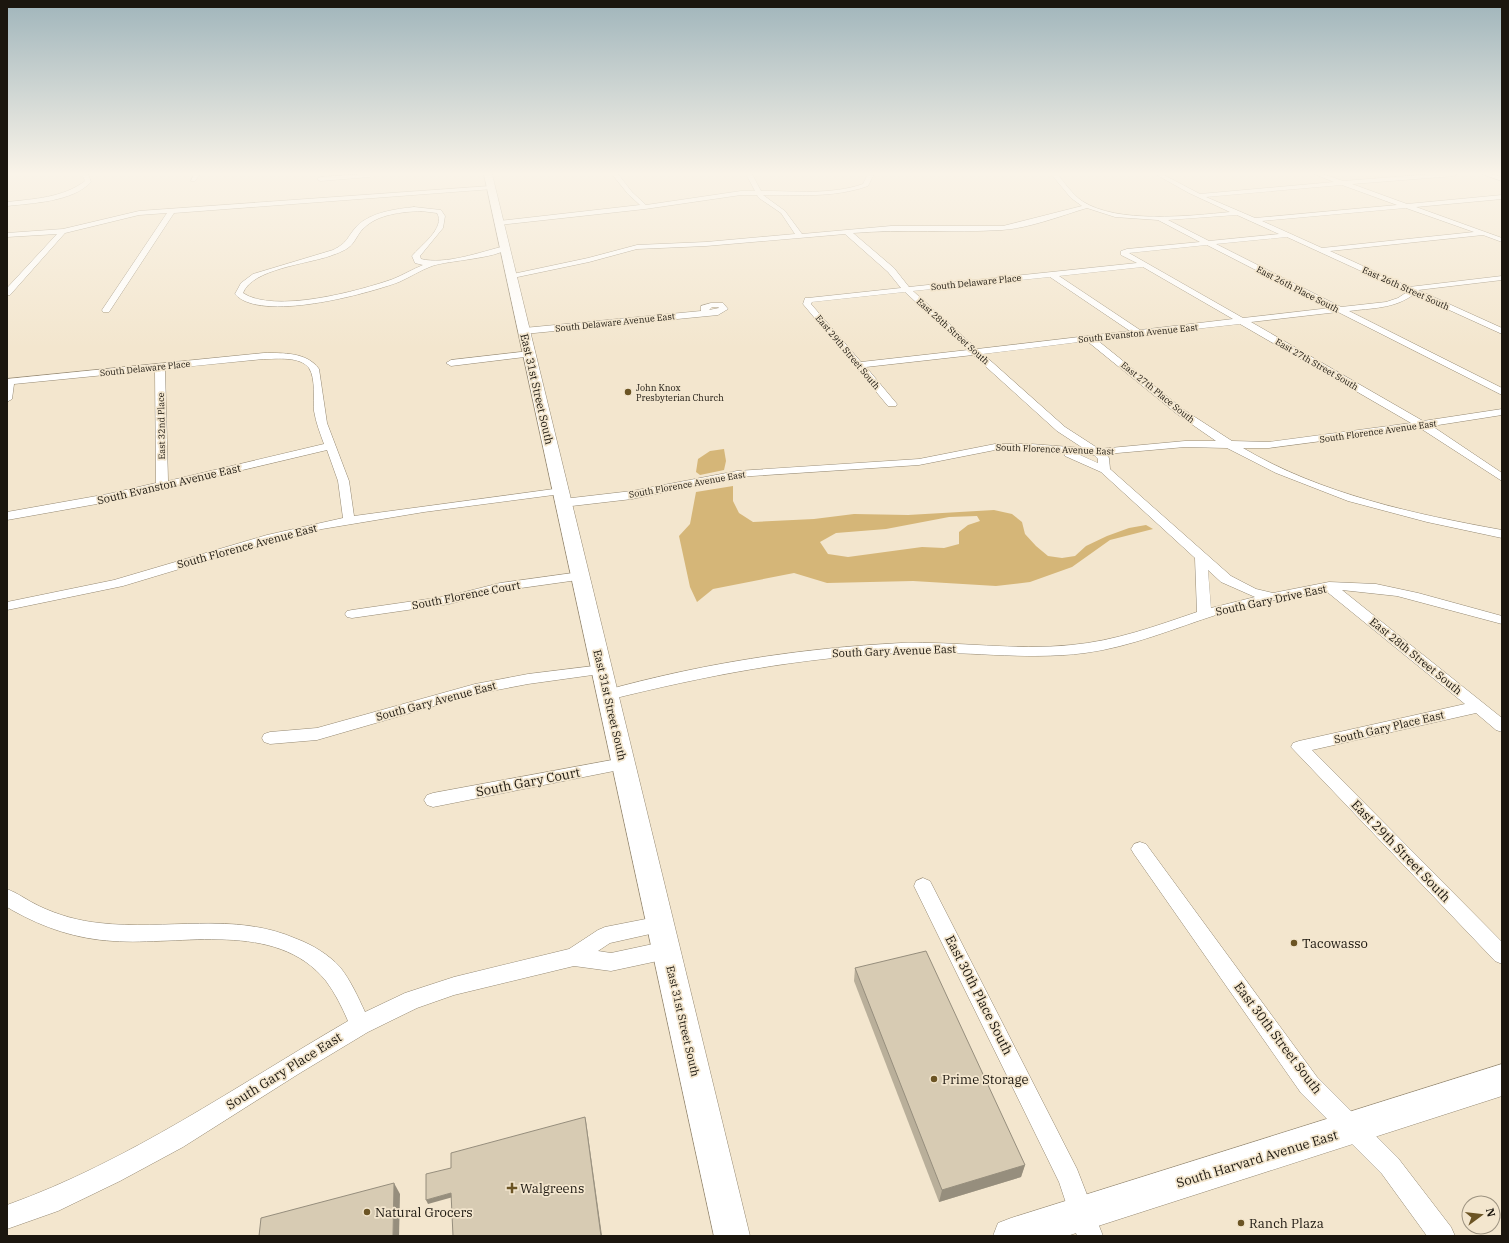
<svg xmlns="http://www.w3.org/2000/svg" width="1509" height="1243" font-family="'IBM Plex Serif',serif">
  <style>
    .water { fill: #d5b678; fill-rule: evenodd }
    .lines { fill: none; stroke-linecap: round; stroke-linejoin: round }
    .minor-casing { stroke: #958973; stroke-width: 1 }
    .secondary-casing { stroke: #958973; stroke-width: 1 }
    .minor { fill: #fff; fill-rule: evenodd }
    .secondary { fill: #fff; fill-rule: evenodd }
    .wall { fill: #b9af9a }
    .shaded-wall { fill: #968e7d }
    .building { fill: #d7cbb3; stroke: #968e7d }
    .poi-dot { fill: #6b5424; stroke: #f3e6ce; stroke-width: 1.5 }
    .labels { text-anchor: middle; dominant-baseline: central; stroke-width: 3.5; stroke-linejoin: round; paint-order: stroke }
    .far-street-label { font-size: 9px; fill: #1b160e; stroke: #f3e6ce }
    .far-poi-label { font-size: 9px; fill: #1b160e; stroke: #f3e6ce; text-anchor: start }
    .street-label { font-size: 11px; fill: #1b160e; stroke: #f3e6ce }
    .near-street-label { font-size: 13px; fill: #1b160e; stroke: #f3e6ce }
    .near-poi-label { font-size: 13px; fill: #1b160e; stroke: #f3e6ce; text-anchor: start }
  </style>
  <rect width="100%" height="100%" fill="#f3e6ce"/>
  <g class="water">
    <polygon points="724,449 726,461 724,470 700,475 696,472 698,459 710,451"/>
    <path d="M733,486V501L739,513L753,522L814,519L854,514L908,515L994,510L1012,514L1022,522L1025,534L1036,546L1048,556L1062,558L1075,556L1086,546L1107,536L1129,528L1146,525L1153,529L1110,540L1072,567L1030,582L996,586L913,581L827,583L794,573L713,589L697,602L690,587L679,536L690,524L696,492ZM977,516L980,521L968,525L959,532V544L944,548L922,547L848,557L828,554L820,542L836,533L886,529L949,517Z"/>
  </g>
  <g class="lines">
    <defs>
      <g id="minor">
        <path d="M82,174H88L91,182C72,202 33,203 7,206V202C33,199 63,198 85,181Z"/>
        <polygon points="194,174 200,174 195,181 191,181"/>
        <polygon points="368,174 371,176 370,177 320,181 317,179 320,177"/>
        <path d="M612,174H618L632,192L646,205L741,191H755L746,174H752L761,191C795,191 831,195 863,184L868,174H874L868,186C834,198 798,195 763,195L785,211L802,234L891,226H1003L1082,206L1071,198L1051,174H1057C1065,183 1072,194 1082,201C1117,224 1190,216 1230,212L1189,193L1155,174H1162L1200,194L1334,182L1314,174H1323L1343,181L1432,174H1457L1454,176L1352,184L1407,204L1502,195V199L1416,207L1502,238V242L1483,235L1330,251L1409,287L1502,276V280L1418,290L1502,328V334L1414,294C1395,309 1371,308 1349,311L1502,388V395L1338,312L1251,322L1423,421L1502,409V415L1432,426L1502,473V481L1420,428L1269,448H1243C1321,494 1414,514 1502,530V538L1427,522L1348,501L1276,473L1227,448L1185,447L1106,454L1109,458L1110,469L1231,576L1256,589L1273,593L1329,582L1376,584L1418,593L1502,616V624L1397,596L1342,590L1502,718V732L1496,730L1476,713L1312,750L1502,942V964L1495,961L1291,747L1293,743L1299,741L1465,704L1326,591C1290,596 1254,604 1219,614C1175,628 1131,647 1085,653C1024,661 963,650 901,653C802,657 704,676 608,700L603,699L600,695L603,691C699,664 801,648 901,643C958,641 1015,651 1071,645C1115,641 1156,626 1197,612L1195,558L1101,472L1065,456L1064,453L995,450L919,465L737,477L632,499L563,507L559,506L557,503L559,500L563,499L632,491L737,471L919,459L995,444H1031L1083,448L1057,431L973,355L866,367L897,404L896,406H888L803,304L805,298H808L901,288L888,272L845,234L706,246L637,249L589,262L508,279V275L588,258L637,245L706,242L795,234L781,213L759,198L757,195H741L645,209L499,225L496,223L499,221L640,205L628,194ZM1342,185L1397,205L1255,218L1206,197ZM1087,208L1115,217L1158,220L1200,242L1127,249L1121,251V255L1137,263L909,287L894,268L853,233C903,229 952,233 1002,230C1030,228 1060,216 1087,208ZM1406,208L1474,232L1322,248L1262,221ZM1237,215L1279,234L1209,241L1168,220ZM1287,237L1407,292L1398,298L1386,302L1341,307L1216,244ZM1207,245L1330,308L1243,318L1129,253ZM1143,267L1233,319L1140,330L1059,276ZM1050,277L1130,331L977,349L913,291ZM905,292L968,350L861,362L811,304L812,302ZM1240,324L1411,423L1269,442L1232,441L1184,410L1097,340ZM1087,341L1177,414L1216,441H1185L1099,449L1065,427L983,354ZM1078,454L1094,455L1098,459V463ZM1208,570L1221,582L1255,597L1211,608Z"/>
        <polygon points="1482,174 1491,174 1502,177 1502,181"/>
        <polygon points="491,186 493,187 493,189 174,213 109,312 103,312 102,310 167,213 139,215 65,233 10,295 7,295 7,288 57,234 7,237 7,233 63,229 139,211"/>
        <path d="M414,207L441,210L445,216L443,228L420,256L421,259C446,265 480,252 505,246L509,248C495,259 450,260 432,266C421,270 410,277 399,282C367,294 260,323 235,294L241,283L253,274L333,250C349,242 346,238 357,226C371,212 396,209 414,207ZM421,211L437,213C446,228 420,246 412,256L415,263L423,265C413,269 403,275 393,279C359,291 274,314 243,293C252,269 307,264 330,256C338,253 348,250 353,243C357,238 359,232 364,228C378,214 402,212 421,211Z"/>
        <path d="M711,303H723L728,309L718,315L524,334L520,331L524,328L701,311V306ZM712,307H718L719,308L709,310Z"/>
        <polygon points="530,351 533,352 533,356 451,366 446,363 451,360"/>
        <path d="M264,353C283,353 307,352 319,369L327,423L349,481L354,516L561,488L567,491L561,494L424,512L322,529L259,545L123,586L7,610V602L114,580L267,535L343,518L338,481L327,450L108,502L7,520V512L108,494L156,483L155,370L14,384L12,399L7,402V379ZM264,359C277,359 300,356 309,368C316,379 313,399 314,411C316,423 320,433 324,444L168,481L165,369Z"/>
        <polygon points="580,572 585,573 587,576 585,579 500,591 449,604 352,618 347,617 345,614 347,611 352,610 449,596 500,583"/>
        <polygon points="602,665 607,667 609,670 607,673 528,684 476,694 317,740 270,744 264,742 262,738 264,734 270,732 317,728 475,684 528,674"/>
        <polygon points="623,758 629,760 631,764 629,768 433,807 427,805 424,800 427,795 433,793"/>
        <polygon points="1140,842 1146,844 1317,1077 1398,1158 1451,1227 1455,1236 1427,1236 1382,1174 1301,1093 1134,854 1131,849 1134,844"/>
        <polygon points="923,878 930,881 1077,1169 1103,1236 1077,1236 1059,1182 914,886 916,881"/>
        <path d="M7,889C18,893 28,901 39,906C58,915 79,921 100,923C166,931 234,911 297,939C313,945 329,955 340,967C351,981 358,997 365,1012L405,993L454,977L569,949L598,930L605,927L661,916L668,918L671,924L668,930L610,943L598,951L611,953L667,941L674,944L677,950L674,956L667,959L611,971L574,966L454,995L417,1008L368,1032L300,1073L183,1147L120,1181L58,1211L7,1229V1205C130,1161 236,1086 348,1021C342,1007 335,993 326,981C276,919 181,946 113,941C77,939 44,928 12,910L7,907Z"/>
      </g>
      <g id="secondary">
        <polygon points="484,174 492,174 750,1236 714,1236"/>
        <polygon points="1502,1064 1502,1096 1067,1236 993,1236 998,1223 1011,1218"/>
      </g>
    </defs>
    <use href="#minor" class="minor-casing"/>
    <use href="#secondary" class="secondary-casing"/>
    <use href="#minor" class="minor"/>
    <use href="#secondary" class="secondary"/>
  </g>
  <polygon class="wall" points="855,968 1025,1165 1021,1177 939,1202 854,981"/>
  <g class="shaded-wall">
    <polygon points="585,1117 586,1121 602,1236 601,1236"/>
    <polygon points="1025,1165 1021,1177 939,1202 942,1190"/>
    <polygon points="394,1183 400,1194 399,1236 393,1236"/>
    <polygon points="451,1193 453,1197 428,1204 426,1200"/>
  </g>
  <g class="building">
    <polygon points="926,951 1025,1165 942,1190 855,968"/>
    <polygon points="585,1117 601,1236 453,1236 451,1193 426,1200 426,1174 451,1168 451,1153"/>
    <polygon points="394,1183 393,1236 259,1236 261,1218"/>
  </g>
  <linearGradient id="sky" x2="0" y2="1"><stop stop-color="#a0b5bb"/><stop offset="0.5" stop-color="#faf4e9"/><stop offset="1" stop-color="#faf4e9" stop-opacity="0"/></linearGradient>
  <rect width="1509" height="348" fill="url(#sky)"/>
  <g class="poi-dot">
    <circle cx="628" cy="392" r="4"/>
    <circle cx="1294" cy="943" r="4"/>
    <circle cx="934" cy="1079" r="4"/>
    <path d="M510 1182h4v4h4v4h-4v4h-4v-4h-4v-4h4z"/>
    <circle cx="367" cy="1212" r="4"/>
    <circle cx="1241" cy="1223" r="4"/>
  </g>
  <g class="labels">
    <g class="far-street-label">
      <text transform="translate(976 282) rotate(-6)">South Delaware Place</text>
      <text transform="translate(1406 288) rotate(24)">East 26th Street South</text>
      <text transform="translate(1298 289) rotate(27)">East 26th Place South</text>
      <text transform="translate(615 322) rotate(-6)">South Delaware Avenue East</text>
      <text transform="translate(953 331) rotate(42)">East 28th Street South</text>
      <text transform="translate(1138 333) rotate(-6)">South Evanston Avenue East</text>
      <text transform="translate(848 352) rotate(50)">East 29th Street South</text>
      <text transform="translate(1317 364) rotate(30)">East 27th Street South</text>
      <text transform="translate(145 368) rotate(-6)">South Delaware Place</text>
      <text transform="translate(1158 392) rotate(39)">East 27th Place South</text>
      <text transform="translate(161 426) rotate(-91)">East 32nd Place</text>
      <text transform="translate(1378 431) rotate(-8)">South Florence Avenue East</text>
      <text transform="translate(1055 449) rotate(2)">South Florence Avenue East</text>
      <text transform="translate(687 484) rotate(-10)">South Florence Avenue East</text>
    </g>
    <g class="far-poi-label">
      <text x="636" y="387">John Knox<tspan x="636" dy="10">Presbyterian Church</tspan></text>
    </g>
    <g class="street-label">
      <text transform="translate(537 389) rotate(77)">East 31st Street South</text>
      <text transform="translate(169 484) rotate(-13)">South Evanston Avenue East</text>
      <text transform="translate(247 546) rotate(-15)">South Florence Avenue East</text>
      <text transform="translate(466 595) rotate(-11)">South Florence Court</text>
      <text transform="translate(1271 600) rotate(-12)">South Gary Drive East</text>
      <text transform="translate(894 651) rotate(-2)">South Gary Avenue East</text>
      <text transform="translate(1416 656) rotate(39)">East 28th Street South</text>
      <text transform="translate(436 701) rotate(-15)">South Gary Avenue East</text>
      <text transform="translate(610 705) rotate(77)">East 31st Street South</text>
      <text transform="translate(1389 727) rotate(-13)">South Gary Place East</text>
      <text transform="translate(683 1021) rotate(77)">East 31st Street South</text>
    </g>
    <g class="near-street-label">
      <text transform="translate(528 782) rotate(-11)">South Gary Court</text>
      <text transform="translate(1401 851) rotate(46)">East 29th Street South</text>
      <text transform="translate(979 995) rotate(63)">East 30th Place South</text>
      <text transform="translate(1278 1038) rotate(53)">East 30th Street South</text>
      <text transform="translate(284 1071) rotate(-32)">South Gary Place East</text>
      <text transform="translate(1257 1159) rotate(-17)">South Harvard Avenue East</text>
    </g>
    <g class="near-poi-label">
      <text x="1302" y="943">Tacowasso</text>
      <text x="942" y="1079">Prime Storage</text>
      <text x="520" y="1188">Walgreens</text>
      <text x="375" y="1212">Natural Grocers</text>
      <text x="1249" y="1223">Ranch Plaza</text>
    </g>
  </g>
  <rect width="1509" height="1243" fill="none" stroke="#1b160e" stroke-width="16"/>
  <g transform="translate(1481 1215) rotate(75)"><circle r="19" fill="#f3e6ce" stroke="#9d9381"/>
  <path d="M0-3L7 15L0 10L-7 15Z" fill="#6b5424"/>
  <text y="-6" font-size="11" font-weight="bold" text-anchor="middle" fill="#1b160e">N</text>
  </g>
</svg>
